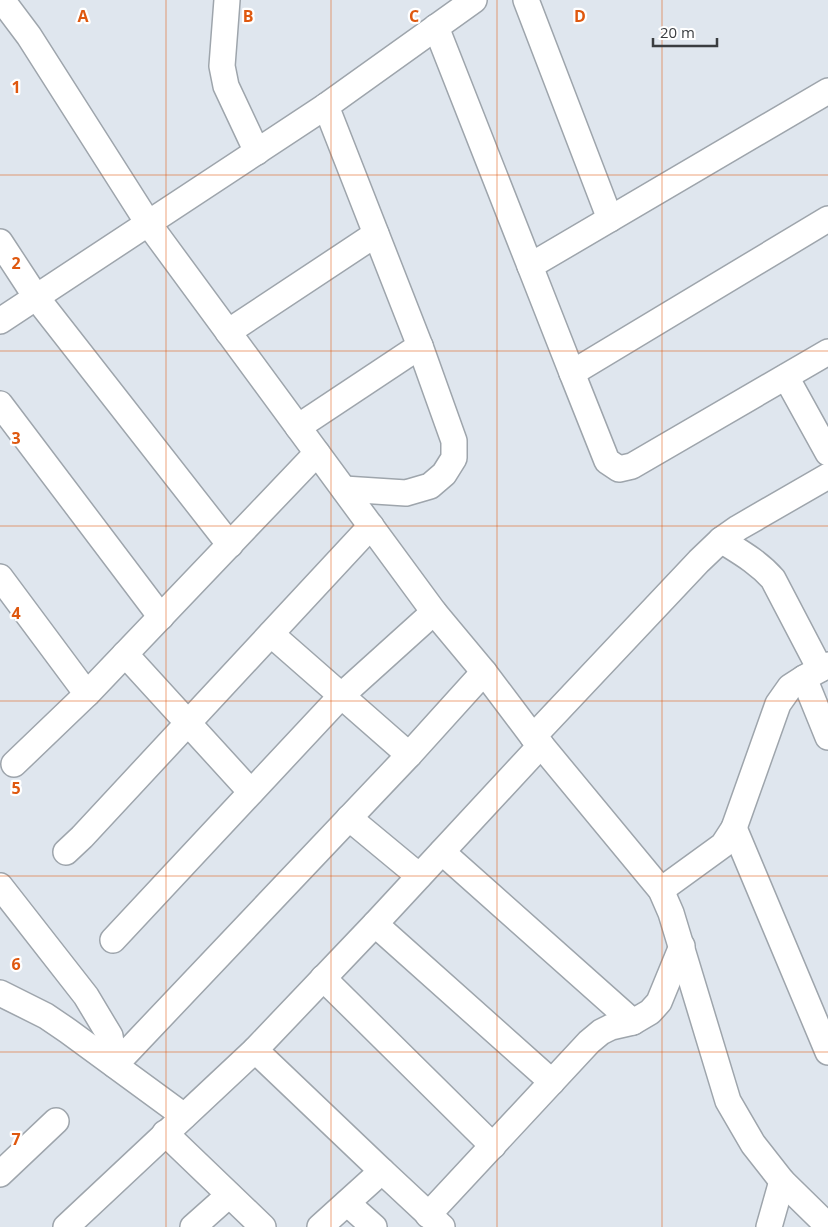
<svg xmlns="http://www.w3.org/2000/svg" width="828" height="1227" font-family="'Open Sans',sans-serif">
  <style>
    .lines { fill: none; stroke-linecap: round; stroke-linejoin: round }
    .minor-casing { stroke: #9ea5ac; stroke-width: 28 }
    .minor { stroke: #fff; stroke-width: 25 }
    .grid { fill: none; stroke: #df580f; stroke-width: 1; stroke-opacity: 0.55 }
    .grid-label { font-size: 16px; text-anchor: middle; font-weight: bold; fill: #df580f; stroke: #fff; stroke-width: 4.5; stroke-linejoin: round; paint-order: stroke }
  </style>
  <rect width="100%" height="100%" fill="#dfe6ee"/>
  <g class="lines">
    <defs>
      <g id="minor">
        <polyline points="2,0 29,36 148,223 434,612 484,672 533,737 541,745 661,890 671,913 728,1101 753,1144 782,1181 828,1226"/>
        <polyline points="227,0 222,66 226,86 257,152"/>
        <polyline points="526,0 610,219"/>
        <polyline points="436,27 530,266 828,91"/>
        <polyline points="326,106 420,346 454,441 454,458 444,474 430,486 406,493 344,489"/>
        <polyline points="0,242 36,297 230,545"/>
        <polyline points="530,266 572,373 828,219"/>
        <polyline points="0,321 326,106 474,0"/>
        <polyline points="228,332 376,234"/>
        <polyline points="572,373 607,461 619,469 632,466 828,352"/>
        <polyline points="786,377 828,453"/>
        <polyline points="0,404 161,617"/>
        <polyline points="298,427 420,346"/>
        <path d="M721,540C740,552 758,562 773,579L820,669"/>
        <polyline points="0,577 87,694"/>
        <polyline points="271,634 409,755"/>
        <polyline points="125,654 251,792"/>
        <polyline points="804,678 828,737"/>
        <polyline points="533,737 699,561 721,540 738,528 828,476"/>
        <polyline points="14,764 87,694 317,453"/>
        <polyline points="349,818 419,876"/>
        <polyline points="734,828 828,1052"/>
        <polyline points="66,852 82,837 371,526"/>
        <polyline points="442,852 633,1022"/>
        <polyline points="0,886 86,996 110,1036 115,1065"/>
        <polyline points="661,890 723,845 734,828 778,704 790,687 804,678 828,665"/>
        <polyline points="375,924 552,1082"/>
        <polyline points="113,940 342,695 434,612"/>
        <polyline points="323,978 493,1146"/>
        <polyline points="0,993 46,1016 68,1031 184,1116"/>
        <polyline points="255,1050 382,1171 320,1227"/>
        <polyline points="115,1065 409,755 484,672"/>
        <polyline points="165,1133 263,1227"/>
        <polyline points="382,1171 442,1227"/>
        <polyline points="0,1174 56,1121"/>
        <polyline points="347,1203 374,1227"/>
        <polyline points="428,1215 589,1042 601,1032 611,1027 633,1022 650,1012 659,1002 682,946"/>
        <polyline points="66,1227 255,1050 375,924 541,745"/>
        <polyline points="193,1227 229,1195"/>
        <polyline points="769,1227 782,1181"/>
      </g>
    </defs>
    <use href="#minor" class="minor-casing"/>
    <use href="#minor" class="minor"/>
  </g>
  <path class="grid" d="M166,0V1227M331,0V1227M497,0V1227M662,0V1227M0,175H828M0,351H828M0,526H828M0,701H828M0,876H828M0,1052H828"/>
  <g class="grid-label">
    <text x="83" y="22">A</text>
    <text x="248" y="22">B</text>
    <text x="414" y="22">C</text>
    <text x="580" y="22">D</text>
    <text x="16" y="93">1</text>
    <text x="16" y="269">2</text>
    <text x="16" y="444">3</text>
    <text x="16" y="619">4</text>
    <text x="16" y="794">5</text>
    <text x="16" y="970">6</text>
    <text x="16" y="1145">7</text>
  </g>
  <path d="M653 38v8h64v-8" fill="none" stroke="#3a3d40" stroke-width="2.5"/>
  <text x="660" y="38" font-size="15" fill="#3a3d40" stroke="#ffffff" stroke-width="4" paint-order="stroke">20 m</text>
</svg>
